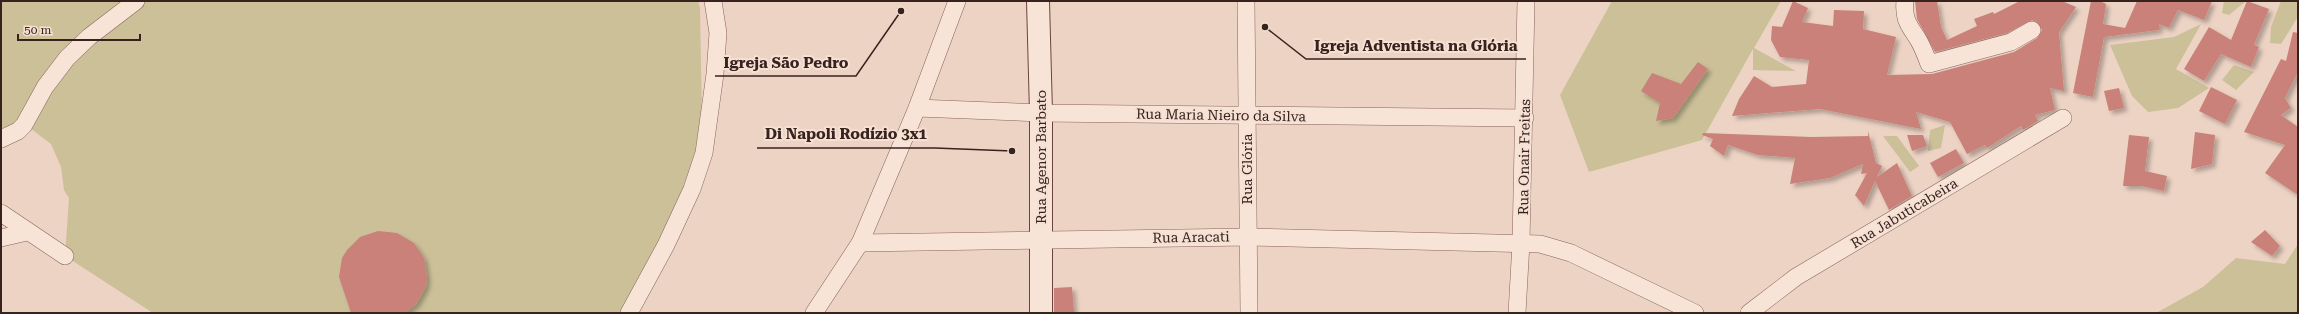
<svg xmlns="http://www.w3.org/2000/svg" width="2299" height="314" font-family="'Roboto Serif',serif">
  <style>
    .green { fill: #cbc098 }
    .building { fill: #ca817a; filter: url(#shadow) }
    .lines { fill: none; stroke-linecap: round; stroke-linejoin: round }
    .street-casing { stroke: #87635b; stroke-width: 18 }
    .secondary-casing { stroke: #69453e; stroke-width: 24 }
    .street { stroke: #f8e3d7; stroke-width: 17 }
    .secondary { stroke: #f8e3d7; stroke-width: 22 }
    .labels { text-anchor: middle; dominant-baseline: central; stroke-width: 4; stroke-linejoin: round; paint-order: stroke }
    .street-label { font-size: 14px; fill: #37221e; stroke: #f5e0d3 }
    .leader { fill: none; stroke: #37221e; stroke-width: 1.5 }
    .callout-dot { fill: #37221e; stroke: #f5e0d3; stroke-width: 1.5 }
    .callout-label { font-size: 15px; text-anchor: middle; font-weight: bold; fill: #37221e; stroke: #f5e0d3; stroke-width: 4; stroke-linejoin: round; paint-order: stroke }
  </style>
  <defs>
    <filter id="shadow"><feDropShadow dx="3.5" dy="3.5" stdDeviation="2" flood-color="#0004"/></filter>
  </defs>
  <rect width="100%" height="100%" fill="#edd3c4"/>
  <g class="green">
    <polygon points="1,1 698,1 700,8 702,122 685,202 622,313 153,313 65,256 69,198 64,190 61,167 51,144 30,128 1,128"/>
    <polygon points="1612,1 1781,1 1754,48 1796,71 1753,70 1753,49 1702,140 1589,172 1560,95"/>
    <polygon points="2224,1 2246,1 2229,15 2222,13"/>
    <polygon points="2281,1 2298,1 2298,17 2281,44 2270,43 2271,27"/>
    <polygon points="2201,24 2176,69 2209,88 2178,108 2148,112 2132,96 2110,45 2174,37"/>
    <polygon points="2234,65 2254,72 2236,90 2222,80"/>
    <polygon points="1945,125 1941,148 1928,151 1930,130"/>
    <polygon points="1883,136 1897,136 1919,166 1910,172"/>
    <polygon points="2298,244 2298,313 2156,313 2203,287 2236,258 2285,264"/>
  </g>
  <g class="building">
    <polygon points="1793,1 1808,8 1802,22 1833,26 1834,10 1864,11 1863,29 1896,37 1887,75 1932,74 2014,52 2037,38 2042,30 2037,22 2032,20 2007,33 1935,52 1917,19 1915,1 1937,1 1941,27 1947,40 1977,26 1974,19 1993,12 1994,14 2020,1 2062,1 2076,7 2059,32 2064,91 2050,88 2055,110 2035,115 2038,121 2023,130 2021,126 1987,148 1985,145 1967,154 1950,122 1916,112 1921,129 1820,109 1732,116 1739,99 1754,76 1772,87 1806,84 1809,60 1780,57 1771,40 1772,26 1782,27"/>
    <polygon points="2091,1 2100,1 2106,4 2103,24 2125,28 2137,1 2212,1 2204,20 2178,10 2169,28 2159,24 2159,30 2104,37 2093,97 2073,93"/>
    <polygon points="2247,1 2269,9 2254,45 2259,47 2251,67 2221,54 2204,81 2184,69 2209,27 2231,40"/>
    <polygon points="2293,32 2298,33 2298,72 2285,98 2291,108 2281,115 2298,127 2298,195 2265,173 2285,145 2244,132 2281,59 2286,61"/>
    <polygon points="1698,62 1708,69 1673,118 1656,121 1660,103 1641,91 1652,73 1681,84"/>
    <polygon points="2211,87 2237,100 2225,124 2199,111"/>
    <polygon points="2119,88 2124,108 2109,111 2104,91"/>
    <polygon points="1868,131 1876,163 1882,166 1877,177 1897,163 1912,196 1889,210 1875,181 1864,206 1855,195 1867,173 1861,174 1863,164 1830,178 1790,184 1795,158 1758,155 1728,145 1724,156 1710,146 1713,139 1702,135 1703,133 1811,137 1868,136"/>
    <polygon points="2195,132 2215,135 2212,164 2191,169"/>
    <polygon points="1907,135 1923,135 1927,146 1912,151"/>
    <polygon points="2129,135 2149,137 2145,171 2167,176 2164,191 2141,186 2123,186"/>
    <polygon points="1956,149 1964,163 1938,177 1930,163"/>
    <polygon points="2265,230 2280,246 2272,256 2251,242"/>
    <polygon points="378,231 397,233 414,243 424,258 427,277 426,286 417,303 405,313 351,313 339,277 342,258 347,250 360,237"/>
    <polygon points="1072,287 1074,313 1054,313 1054,288"/>
  </g>
  <g class="lines">
    <defs>
      <g id="street">
        <polyline points="1246,1 1249,313"/>
        <path d="M1905,1C1903,21 1910,26 1919,41C1923,48 1926,56 1929,64L2011,42L2032,30"/>
        <polyline points="917,108 1041,113 1525,118"/>
        <polyline points="1,139 18,131 24,125 45,87 67,58 89,37 136,1"/>
        <polyline points="1,213 65,256"/>
        <polyline points="1,238 27,232"/>
        <polyline points="860,243 1247,237 1540,244 1571,253 1695,313"/>
        <polyline points="629,313 666,245 692,189 704,153 715,74 718,33 713,1"/>
        <polyline points="814,313 860,243 917,108 957,1"/>
        <polyline points="1517,313 1521,243 1526,1"/>
        <polyline points="1749,313 1796,277 2063,118"/>
      </g>
      <polyline id="secondary" points="1038,1 1041,113 1041,313"/>
    </defs>
    <use href="#street" class="street-casing"/>
    <use href="#secondary" class="secondary-casing"/>
    <use href="#street" class="street"/>
    <use href="#secondary" class="secondary"/>
  </g>
  <g class="labels">
    <g class="street-label">
      <text transform="translate(1221 115) rotate(1)">Rua Maria Nieiro da Silva</text>
      <text transform="translate(1041 157) rotate(-90)">Rua Agenor Barbato</text>
      <text transform="translate(1524 157) rotate(-89)">Rua Onair Freitas</text>
      <text transform="translate(1247 169) rotate(-90)">Rua Glória</text>
      <text transform="translate(1904 213) rotate(-31)">Rua Jabuticabeira</text>
      <text transform="translate(1191 237) rotate(-1)">Rua Aracati</text>
    </g>
  </g>
  <path class="leader" d="M1265 27L1306 59H1526M901 11L856 76H715M1012 151L935 148H757"/>
  <g class="callout-dot">
    <circle cx="1265" cy="27" r="4"/>
    <circle cx="901" cy="11" r="4"/>
    <circle cx="1012" cy="151" r="4"/>
  </g>
  <g class="callout-label">
    <text x="1416" y="51">Igreja Adventista na Glória</text>
    <text x="786" y="68">Igreja São Pedro</text>
    <text x="846" y="139">Di Napoli Rodízio 3x1</text>
  </g>
  <rect width="2299" height="314" fill="none" stroke="#37221e" stroke-width="4"/>
  <path d="M18 34v6h122v-6" fill="none" stroke="#37221e" stroke-width="2"/>
  <text x="24" y="34" font-size="12" fill="#37221e" stroke="#f5e0d3" stroke-width="3" paint-order="stroke">50 m</text>
</svg>
